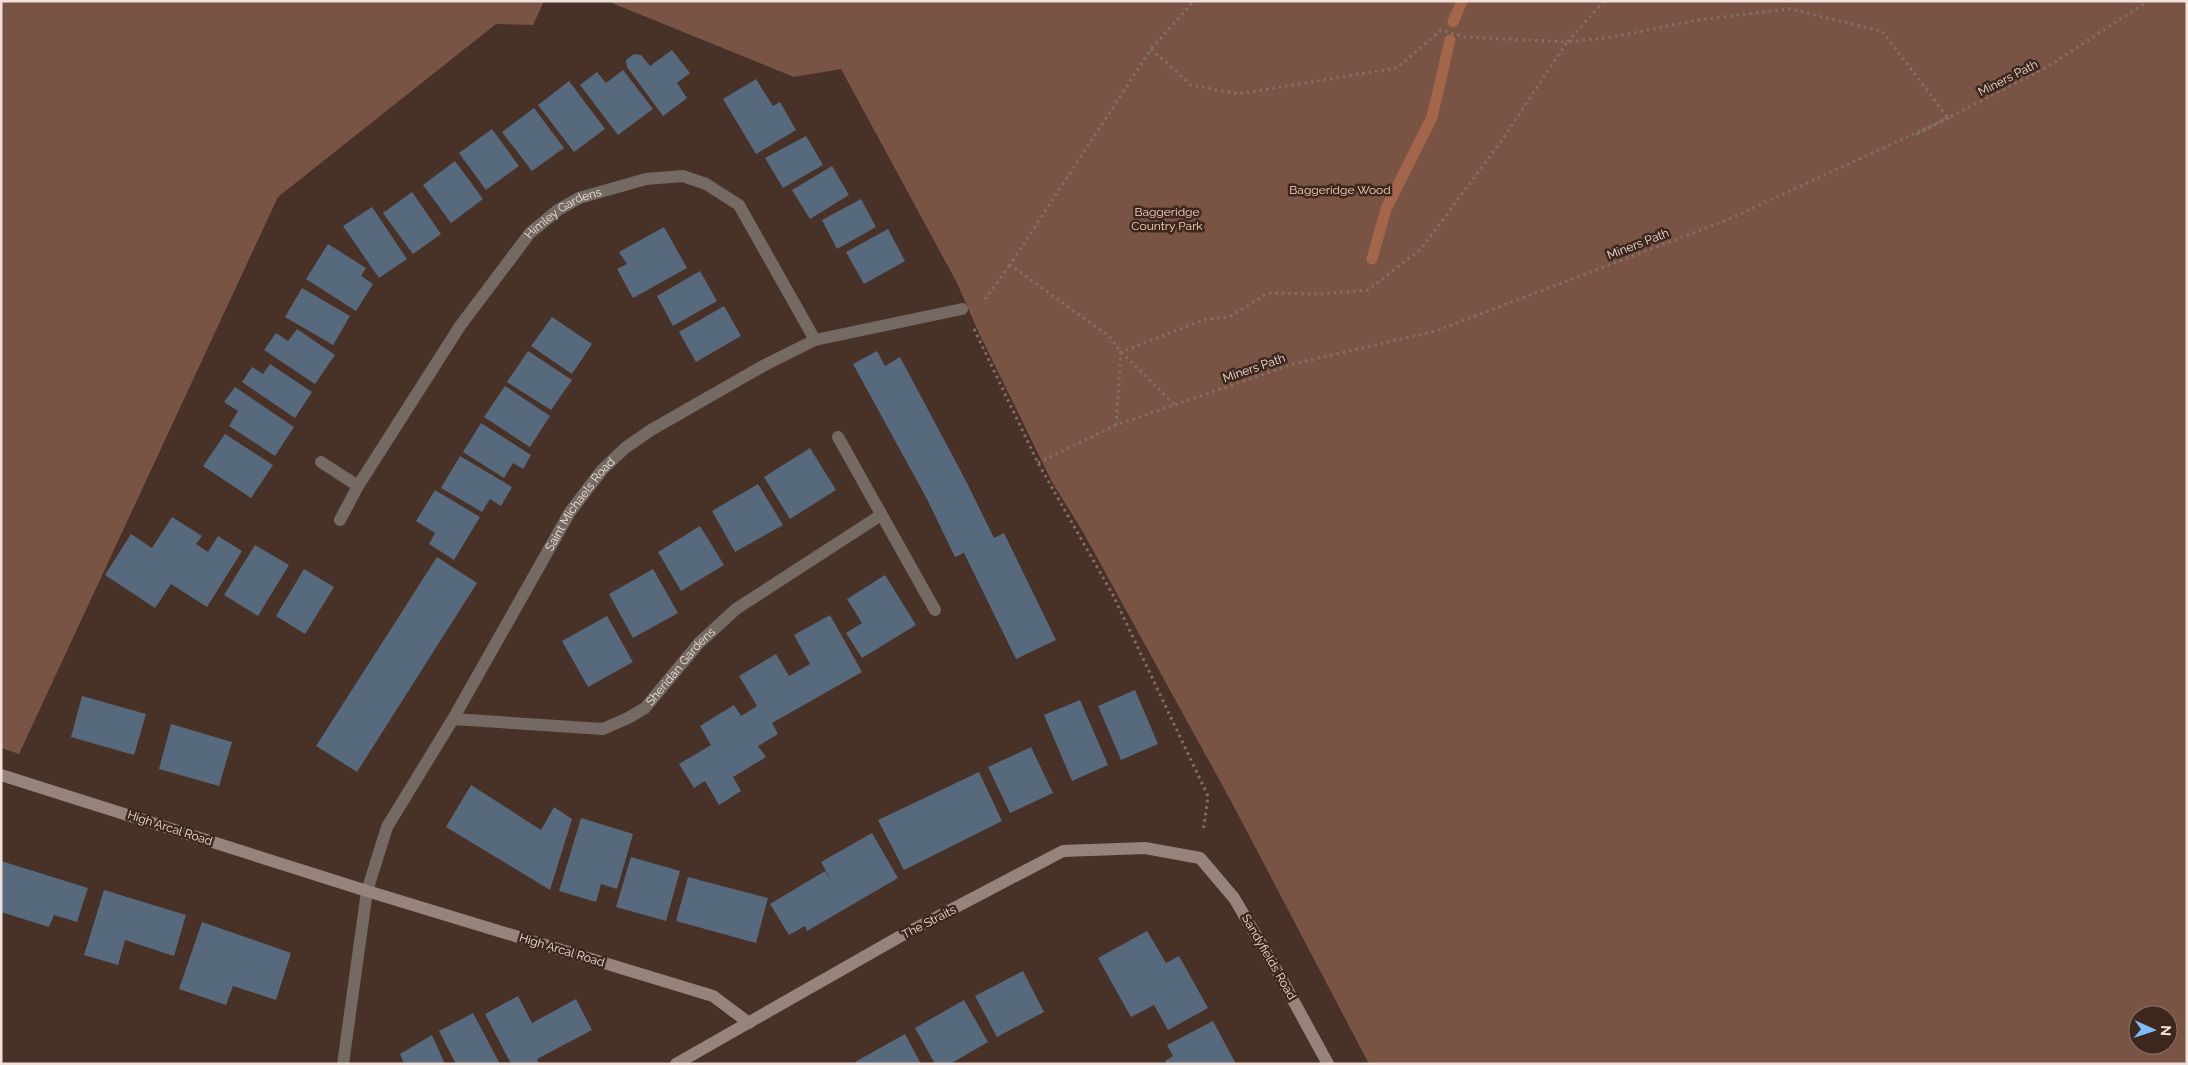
<svg xmlns="http://www.w3.org/2000/svg" width="2188" height="1065" font-family="Raleway,sans-serif">
  <style>
    .green { fill: #795343; fill-rule: evenodd }
    .lines { fill: none; stroke-linecap: round; stroke-linejoin: round }
    .stream { stroke: #a3664a; stroke-width: 11 }
    .building { fill: #57697c }
    .path { stroke: #836f66; stroke-width: 3; stroke-dasharray: 2.5 4; stroke-linecap: butt }
    .street { stroke: #746963; stroke-width: 12 }
    .secondary { stroke: #96847c; stroke-width: 12 }
    .labels { text-anchor: middle; dominant-baseline: central; stroke-width: 5; stroke-linejoin: round; paint-order: stroke }
    .street-label { font-size: 12px; fill: #f0e1da; stroke: #3d271d }
    .park-label { font-size: 12px; fill: #f6d1c0; stroke: #3d271d }
  </style>
  <rect width="100%" height="100%" fill="#483127"/>
  <g class="green">
    <polygon points="1,1 544,1 533,25 496,24 278,197 19,754 1,748"/>
    <path d="M607,1H2187V1064H1369L1232,803L1083,532L1052,482L978,331L957,283L841,69L794,77ZM2138,1015H2168V1045H2138Z"/>
  </g>
  <g class="lines">
    <g class="stream">
      <polyline points="1453,22 1462,1"/>
      <polyline points="1372,259 1386,209 1432,117 1450,40"/>
    </g>
  </g>
  <g class="building">
    <polygon points="672,50 690,73 677,83 687,98 663,116 627,67 626,60 634,54 641,55 650,66"/>
    <polygon points="623,70 653,109 618,135 580,85 597,72 606,83"/>
    <polygon points="756,79 773,106 780,102 796,130 756,154 723,99"/>
    <polygon points="569,81 605,129 574,152 538,105"/>
    <polygon points="534,108 564,148 532,171 502,132"/>
    <polygon points="492,129 519,166 486,190 459,153"/>
    <polygon points="806,136 823,165 783,188 765,158"/>
    <polygon points="455,161 483,199 451,223 423,185"/>
    <polygon points="832,166 849,195 810,219 792,190"/>
    <polygon points="412,192 441,234 413,254 383,213"/>
    <polygon points="861,199 876,227 837,249 822,220"/>
    <polygon points="372,207 407,259 379,278 343,226"/>
    <polygon points="664,227 687,268 633,298 617,269 627,264 619,252"/>
    <polygon points="888,229 905,261 864,284 846,252"/>
    <polygon points="328,244 366,268 361,276 373,284 356,311 306,279"/>
    <polygon points="700,271 717,301 673,326 657,296"/>
    <polygon points="302,288 350,316 333,345 285,317"/>
    <polygon points="724,306 741,336 696,362 679,332"/>
    <polygon points="552,317 592,344 572,374 531,346"/>
    <polygon points="297,329 335,355 315,384 264,350 276,333 288,341"/>
    <polygon points="528,351 572,380 551,410 507,382"/>
    <polygon points="877,351 885,366 900,357 966,481 994,538 1004,533 1056,640 1016,659 964,553 955,557 927,499 853,364"/>
    <polygon points="270,364 312,392 295,418 242,382 252,367 263,374"/>
    <polygon points="505,386 550,416 530,447 484,417"/>
    <polygon points="235,387 294,427 275,456 229,426 238,411 224,402"/>
    <polygon points="481,423 531,455 523,469 513,463 504,478 463,452"/>
    <polygon points="225,434 273,465 251,498 203,466"/>
    <polygon points="810,448 836,490 790,519 764,477"/>
    <polygon points="460,456 512,487 501,506 490,499 482,512 441,488"/>
    <polygon points="758,484 783,525 735,552 712,511"/>
    <polygon points="435,490 480,517 454,560 429,544 435,533 416,521"/>
    <polygon points="172,517 202,536 196,544 208,552 218,536 242,551 207,607 171,584 155,608 105,575 131,534 152,548"/>
    <polygon points="700,526 724,565 681,591 658,552"/>
    <polygon points="255,545 289,565 258,616 224,595"/>
    <polygon points="437,557 477,583 357,772 316,746"/>
    <polygon points="304,569 334,587 305,634 276,616"/>
    <polygon points="653,569 678,613 633,638 609,594"/>
    <polygon points="885,575 916,625 862,658 846,633 862,623 847,599"/>
    <polygon points="830,615 862,672 772,723 778,734 758,746 766,757 733,777 741,791 719,805 705,781 694,788 679,764 711,745 700,726 734,705 741,716 757,706 739,676 776,654 789,676 810,664 794,635"/>
    <polygon points="607,616 633,662 588,687 562,641"/>
    <polygon points="1135,690 1158,744 1121,760 1098,706"/>
    <polygon points="82,696 146,714 134,755 71,737"/>
    <polygon points="1080,700 1108,765 1072,781 1044,715"/>
    <polygon points="171,724 232,742 219,786 159,769"/>
    <polygon points="1031,747 1053,793 1010,813 988,767"/>
    <polygon points="979,772 1002,821 904,870 878,820"/>
    <polygon points="471,785 541,830 554,807 572,819 550,890 446,827"/>
    <polygon points="581,818 633,834 617,889 601,884 596,902 559,891"/>
    <polygon points="872,833 898,878 807,931 805,926 789,935 770,904 825,871 833,884 821,862"/>
    <polygon points="631,857 680,871 666,921 616,907"/>
    <polygon points="1,861 88,888 77,922 54,915 49,927 1,912"/>
    <polygon points="688,877 768,898 756,943 676,921"/>
    <polygon points="104,890 186,915 174,956 125,940 118,965 84,955"/>
    <polygon points="202,922 291,953 276,1000 233,986 226,1005 179,989"/>
    <polygon points="1147,931 1166,963 1179,956 1208,1008 1168,1030 1154,1005 1131,1017 1098,958"/>
    <polygon points="1023,971 1044,1012 997,1037 975,996"/>
    <polygon points="518,996 532,1023 576,999 592,1030 537,1059 539,1064 511,1064 485,1014"/>
    <polygon points="964,1000 988,1042 950,1064 935,1064 915,1028"/>
    <polygon points="473,1013 500,1064 456,1064 439,1031"/>
    <polygon points="1213,1021 1236,1064 1167,1064 1165,1061 1173,1056 1167,1045"/>
    <polygon points="905,1034 921,1064 857,1064 855,1062"/>
    <polygon points="432,1035 445,1064 404,1064 400,1054"/>
  </g>
  <g class="lines">
    <g class="path">
      <polyline points="1151,49 1191,85 1238,94 1397,68 1441,30 1465,37 1567,42 1604,1"/>
      <polyline points="985,299 1010,265"/>
      <polyline points="974,329 1038,463 1113,595 1208,796 1203,832"/>
      <polyline points="1174,404 1121,352 1109,336 1010,265 1151,49 1194,1"/>
      <polyline points="1116,425 1121,352 1206,319 1229,317 1268,293 1319,294 1368,290 1421,249 1502,140 1567,42 1613,37 1697,20 1790,9 1882,31 1948,118"/>
      <polyline points="1038,463 1116,425 1293,364 1436,331 1727,220 1948,118 1915,135 2047,67 2148,1"/>
    </g>
    <g class="street">
      <polyline points="838,437 935,610"/>
      <polyline points="321,462 358,486"/>
      <path id="s1" d="M340,520L358,486L460,326L530,233L558,210L579,198L646,179L683,176L706,184L739,205L815,340"/>
      <path id="s2" d="M453,719L603,729L628,718L645,708L699,643L736,609L881,515"/>
      <path id="s3" d="M343,1064L367,891L387,827L453,719L570,512L602,470L625,448L651,430L763,366L815,340L962,309"/>
    </g>
    <g class="secondary">
      <polyline points="1,775 367,891 713,996 749,1023"/>
      <polyline points="676,1064 899,937 1063,851 1145,848 1200,858 1234,898 1281,978 1328,1064"/>
    </g>
  </g>
  <g class="labels">
    <g class="street-label">
      <text transform="translate(2008 78) rotate(-27)">Miners Path</text>
      <text stroke="none"><textPath href="#s1" startOffset="384">Himley Gardens</textPath></text>
      <text transform="translate(1638 244) rotate(-21)">Miners Path</text>
      <text transform="translate(1254 368) rotate(-19)">Miners Path</text>
      <text stroke="none"><textPath href="#s3" startOffset="618">Saint Michaels Road</textPath></text>
      <text stroke="none"><textPath href="#s2" startOffset="252">Sheridan Gardens</textPath></text>
      <text transform="translate(170 828) rotate(18)">High Arcal Road</text>
      <text transform="translate(929 922) rotate(-27)">The Straits</text>
      <text transform="translate(562 950) rotate(17)">High Arcal Road</text>
      <text transform="translate(1269 957) rotate(60)">Sandyfields Road</text>
    </g>
    <g class="park-label">
      <text x="1340" y="190">Baggeridge Wood</text>
      <text x="1167" y="212">Baggeridge<tspan x="1167" dy="14">Country Park</tspan></text>
    </g>
  </g>
  <rect width="2188" height="1065" fill="none" stroke="#f0e1da" stroke-width="5"/>
  <g transform="translate(2153 1030) rotate(93)"><circle r="24" fill="#3d271d" stroke="#857169"/>
  <path d="M0-4L9 19L0 12L-9 19Z" fill="#7fbdfa"/>
  <text y="-8" font-size="14" font-weight="bold" text-anchor="middle" fill="#f0e1da">N</text>
  </g>
</svg>
